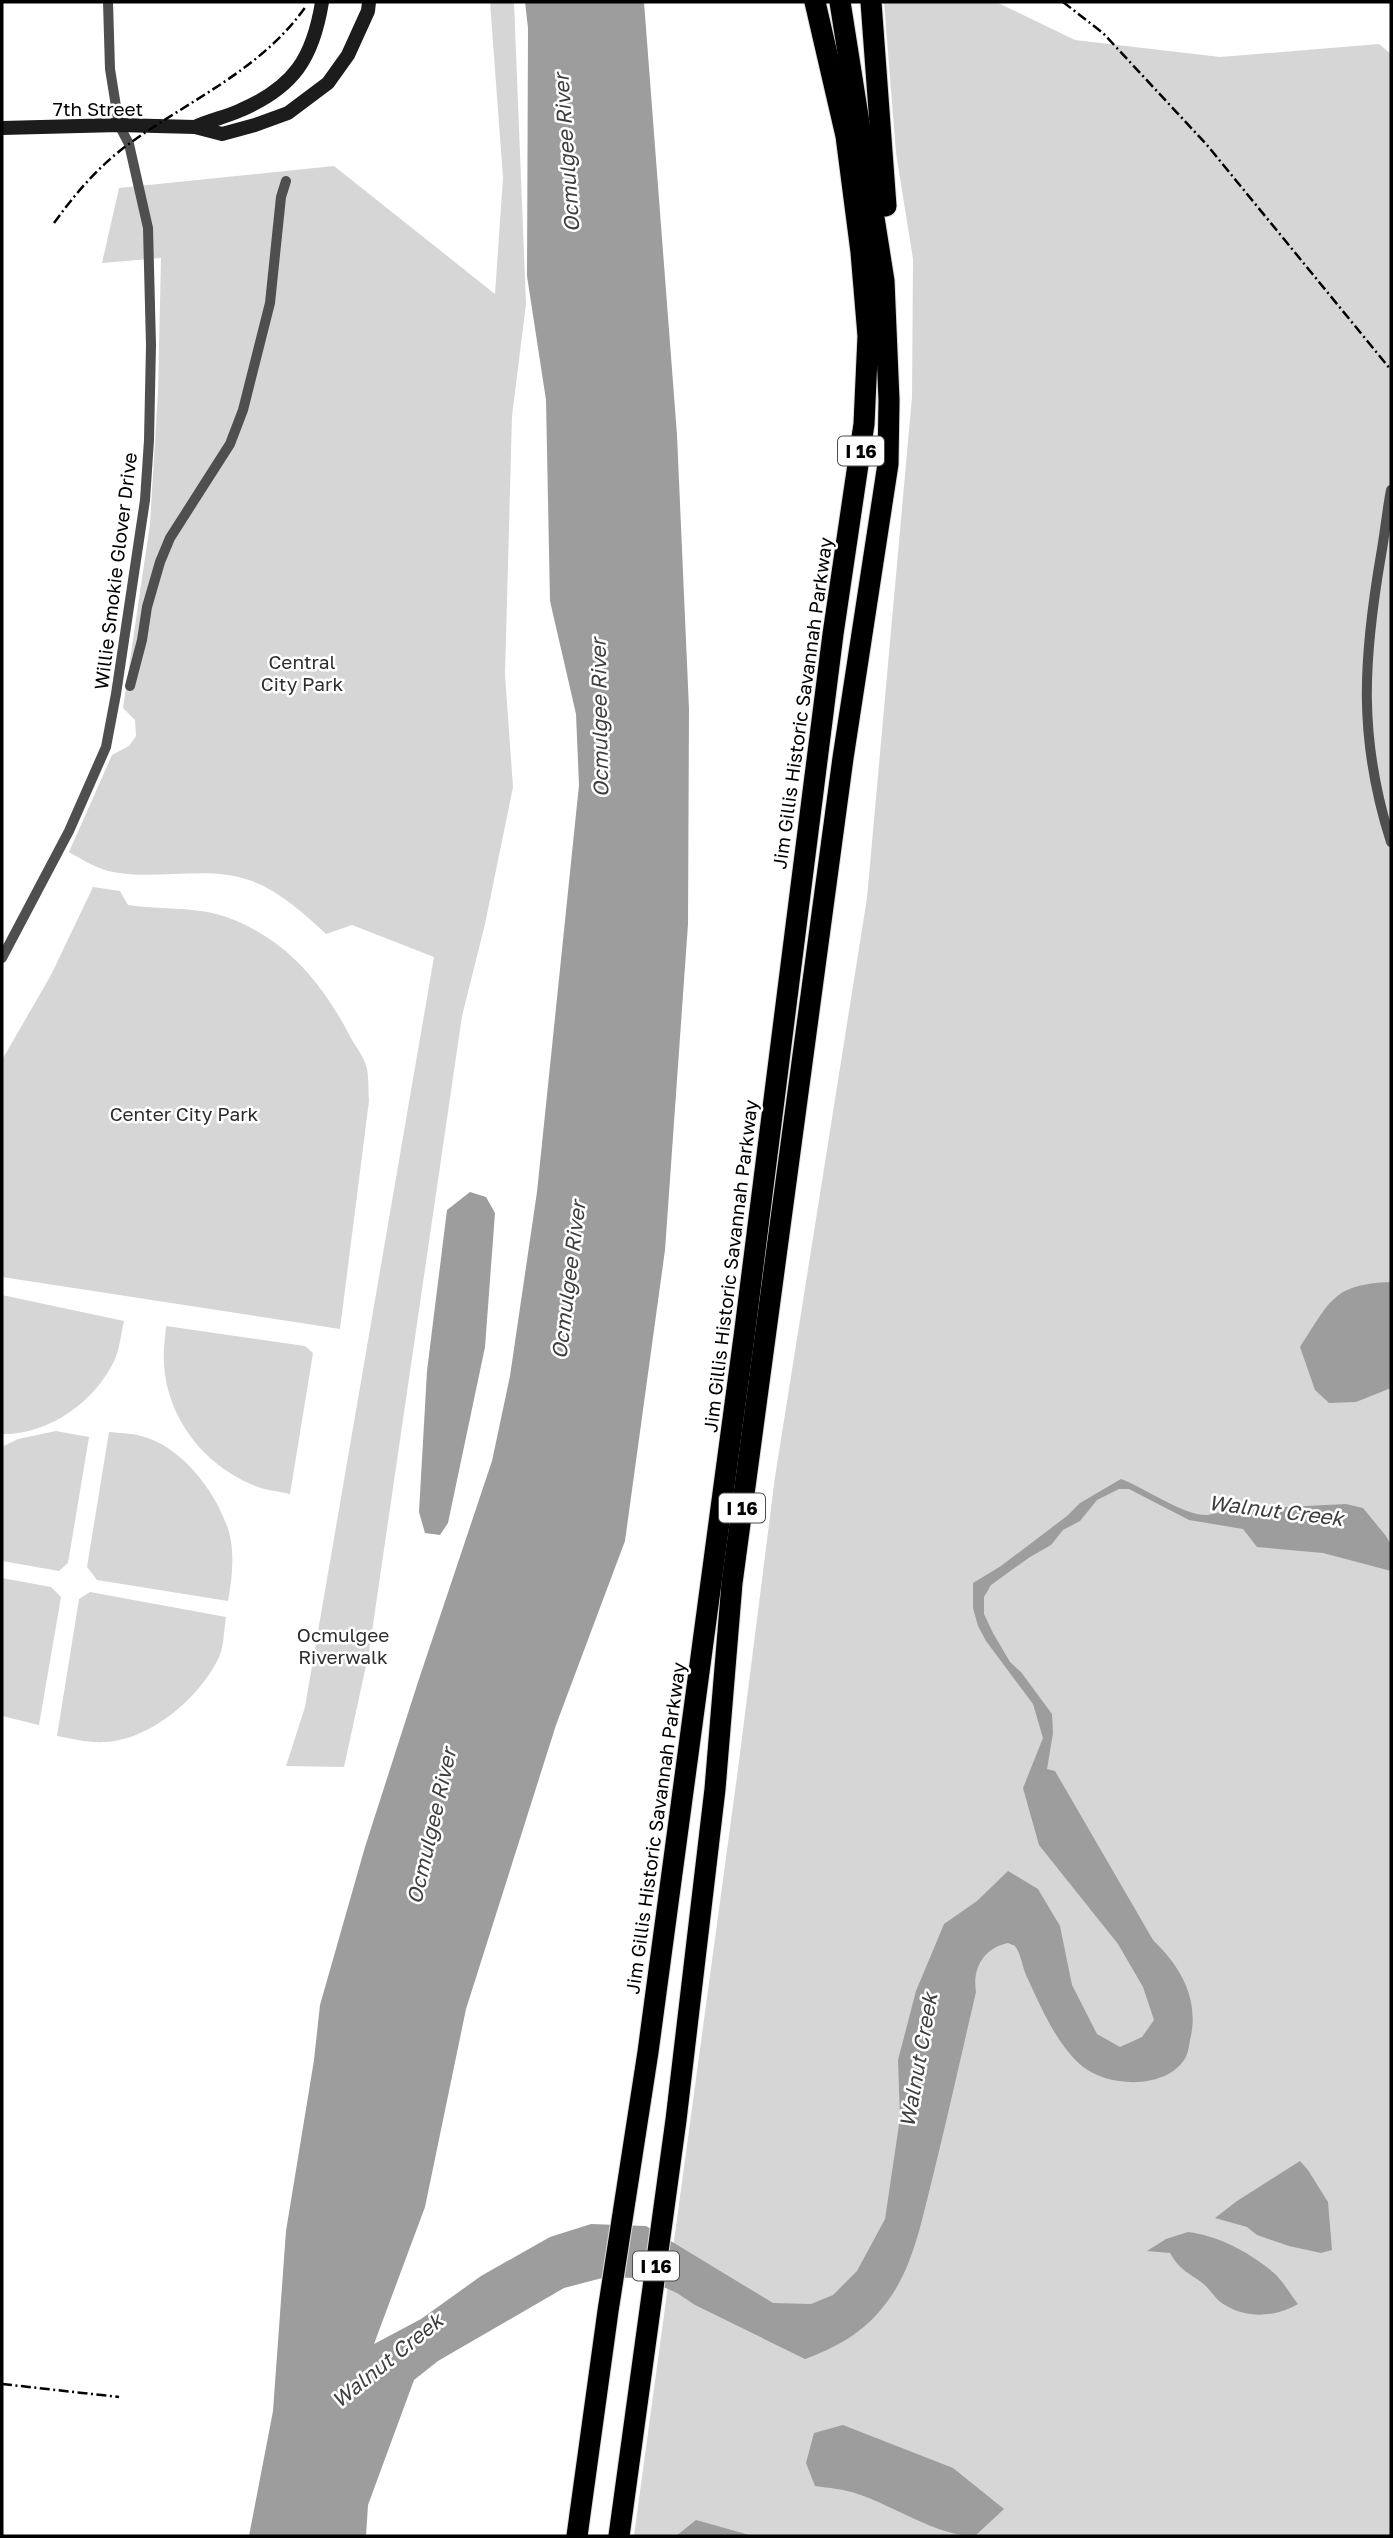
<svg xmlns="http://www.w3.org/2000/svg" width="1393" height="2538" font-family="'Golos Text',sans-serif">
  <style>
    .green { fill: #d6d6d6 }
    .water { fill: #9d9d9d }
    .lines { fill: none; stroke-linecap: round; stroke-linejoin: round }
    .highway-casing { stroke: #dbdbdb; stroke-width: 23 }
    .street { stroke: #4f4f4f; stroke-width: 10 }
    .secondary { stroke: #1c1c1c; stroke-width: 14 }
    .highway { stroke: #000; stroke-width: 21 }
    .rail { stroke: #000; stroke-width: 2.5; stroke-dasharray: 10 3.5 2 3.5; stroke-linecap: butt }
    .labels { text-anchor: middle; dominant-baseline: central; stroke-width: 5; stroke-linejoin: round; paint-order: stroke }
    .shield { fill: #fff; stroke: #4c4c4c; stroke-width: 2 }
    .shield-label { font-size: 18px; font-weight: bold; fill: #000 }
    .street-label { font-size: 19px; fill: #000; stroke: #fff }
    .park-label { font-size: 19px; fill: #2d2d2d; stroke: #fff }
    .water-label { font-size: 21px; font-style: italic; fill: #3e3e3e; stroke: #fff }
  </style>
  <rect width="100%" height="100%" fill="#fff"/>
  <g class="green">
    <path d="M490,2H514L526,304L512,416L505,675L513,787L485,924L462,1016L369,1652L344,1767L286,1766L305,1707L434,957L352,925L326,934C303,913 282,893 252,881C206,864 155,882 108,871C94,867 81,859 69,852L112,755L129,746L136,736L135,720L123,708L150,524L158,391L161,258L102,263L119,188L334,166L495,294L503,178Z"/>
    <polygon points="884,2 996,2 1075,40 1220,57 1379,44 1391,54 1391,2536 634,2536 738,1769 775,1477 867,898 912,397 913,259 896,153"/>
    <path d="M93,887L120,891L128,905C160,910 198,906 229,918C288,940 324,985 352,1040C357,1048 365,1059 367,1069C369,1079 368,1090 369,1101L340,1329L2,1277V1060L51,975Z"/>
    <path d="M2,1295L124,1321C121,1333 120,1348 115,1359C96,1401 49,1435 2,1434Z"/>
    <path d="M166,1326L305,1346L313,1353L290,1494C278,1491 264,1490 253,1485C204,1465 167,1418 164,1364C163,1352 165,1339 166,1326Z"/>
    <polygon points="56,1431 89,1437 68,1563 59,1571 2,1561 2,1447 18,1439"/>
    <path d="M109,1432C119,1433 131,1433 141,1436C182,1446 217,1493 229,1532C235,1554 232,1580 228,1601L97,1580L87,1567Z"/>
    <polygon points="2,1578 51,1587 61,1597 39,1725 2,1716"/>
    <path d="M90,1592L226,1617C224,1629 224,1644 220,1655C202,1696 151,1740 105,1742C89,1743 72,1739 57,1736L79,1599Z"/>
  </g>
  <g class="water">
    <path d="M525,2H644L677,435L689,709L688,924L665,1250L625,1541L556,1725L466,2009L425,2207L374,2344L421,2319L481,2276L550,2237L591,2224L646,2226L773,2303L811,2304L833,2295L857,2271L885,2219L900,2118L898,2060L916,1991L944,1924L977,1901L1008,1871L1038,1889L1060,1926L1072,1985L1097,2034L1120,2047L1142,2037L1154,2020L1143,1987L1118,1944L1039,1845L1023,1788L1043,1738L1033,1704L986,1641L978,1626L973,1608V1583L1001,1566L1067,1516L1080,1503L1121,1479C1145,1488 1186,1517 1208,1515C1214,1514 1220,1512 1225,1510L1346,1504L1363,1508L1386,1536L1391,1545V1571L1323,1553L1257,1547L1243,1529L1189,1520L1129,1489H1119L1097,1500L1080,1521L1063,1530L1051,1545L1030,1557L991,1585L984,1597V1614L993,1633L1010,1662L1021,1672L1052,1714L1053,1733L1047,1769L1055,1771L1153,1940C1181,1967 1200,2000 1190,2040C1189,2046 1188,2055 1184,2060C1164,2090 1107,2087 1082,2066C1056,2044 1040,2005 1026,1975C1022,1965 1021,1954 1015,1946L1008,1943C984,1948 972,1968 976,1992C961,2056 947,2120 931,2184C920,2227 912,2272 883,2307C863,2333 835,2348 805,2359L695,2305L677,2293L650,2281L636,2278L606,2277L564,2288L438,2361L414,2380L368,2505L366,2536H249L273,2411L286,2231L314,2060L320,2005L365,1847L418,1682L492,1461L510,1376L537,1192L579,785L576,714L550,601L546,400L527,276L528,28Z"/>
    <polygon points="470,1192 486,1197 495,1213 485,1347 448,1523 440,1535 425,1533 419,1512 427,1371 447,1210"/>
    <path d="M1391,1282V1388L1356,1402L1329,1403L1315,1390L1300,1347C1330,1302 1332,1284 1391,1282Z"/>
    <polygon points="1300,2161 1308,2170 1328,2202 1332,2250 1321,2253 1289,2246 1257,2235 1247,2227 1215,2218 1237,2201"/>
    <path d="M1188,2232C1219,2236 1249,2252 1274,2273C1283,2281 1290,2294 1298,2304C1276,2317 1247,2319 1225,2305C1215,2300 1210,2288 1201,2282C1186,2271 1180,2270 1170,2253L1147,2251L1166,2239Z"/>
    <path d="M843,2425L953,2468L1004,2509L975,2536C937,2536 894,2506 858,2494C844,2489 829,2488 815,2486L806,2463L814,2433Z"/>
    <polygon points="696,2520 753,2536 676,2536"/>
  </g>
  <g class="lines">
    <defs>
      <g id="highway">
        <polyline points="871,2 886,206"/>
        <polyline points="577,2536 608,2311 648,2052 744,1337 833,634 864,424 868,336 861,252 846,136 815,2"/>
        <polyline points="619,2536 676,2120 715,1789 732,1583 843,758 888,464 889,400 884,281 840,2"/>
      </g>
    </defs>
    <use href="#highway" class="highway-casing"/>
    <g class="street">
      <path d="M1391,490C1387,511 1385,533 1381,555C1363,660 1358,739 1391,842"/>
      <polyline points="130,686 142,640 147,607 160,562 170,538 230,444 243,410 270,303 281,197 286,181"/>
      <polyline points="2,958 69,831 106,747 116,694 145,500 149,440 151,345 148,228 129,144 119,125 110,69 108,2"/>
    </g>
    <g class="secondary">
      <path d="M195,127C210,120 226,117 241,110C294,87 313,58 322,2"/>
      <polyline points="2,128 119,125 195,127 222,134 255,125 288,113 328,83 348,55 368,11 369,2"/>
    </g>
    <use href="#highway" class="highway"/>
    <g class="rail">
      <polyline points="1063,2 1103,33 1207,145 1391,370"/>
      <path d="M54,223C75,194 97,168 126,146C187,101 262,70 306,6"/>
      <polyline points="2,2384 119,2397"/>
    </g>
  </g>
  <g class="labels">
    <g class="shield">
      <rect x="838" y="436.5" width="46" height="29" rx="5"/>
      <rect x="719" y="1493.5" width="46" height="29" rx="5"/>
      <rect x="633" y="2251.5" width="46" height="29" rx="5"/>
    </g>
    <g class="shield-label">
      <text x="861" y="451">I 16</text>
      <text x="742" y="1508">I 16</text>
      <text x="656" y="2266">I 16</text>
    </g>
    <g class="street-label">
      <text x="98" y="108">7th Street</text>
      <text transform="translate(115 571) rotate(-83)">Willie Smokie Glover Drive</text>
      <text transform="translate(802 703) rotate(-82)">Jim Gillis Historic Savannah Parkway</text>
      <text transform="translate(730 1266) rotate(-83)">Jim Gillis Historic Savannah Parkway</text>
      <text transform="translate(655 1828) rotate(-82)">Jim Gillis Historic Savannah Parkway</text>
    </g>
    <g class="park-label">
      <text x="302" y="661">Central<tspan x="302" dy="22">City Park</tspan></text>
      <text x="184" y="1113">Center City Park</text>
      <text x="343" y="1634">Ocmulgee<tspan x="343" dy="22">Riverwalk</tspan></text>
    </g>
    <g class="water-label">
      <text transform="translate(566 153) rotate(-94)">Ocmulgee River</text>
      <text transform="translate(599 718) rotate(-91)">Ocmulgee River</text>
      <text transform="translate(568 1280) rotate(-83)">Ocmulgee River</text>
      <text transform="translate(1276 1510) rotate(7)">Walnut Creek</text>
      <text transform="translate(431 1826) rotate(-77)">Ocmulgee River</text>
      <text transform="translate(918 2060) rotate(-80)">Walnut Creek</text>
      <text transform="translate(387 2360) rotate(-39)">Walnut Creek</text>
    </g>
  </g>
  <rect width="1393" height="2538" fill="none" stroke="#000000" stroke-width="7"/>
</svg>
